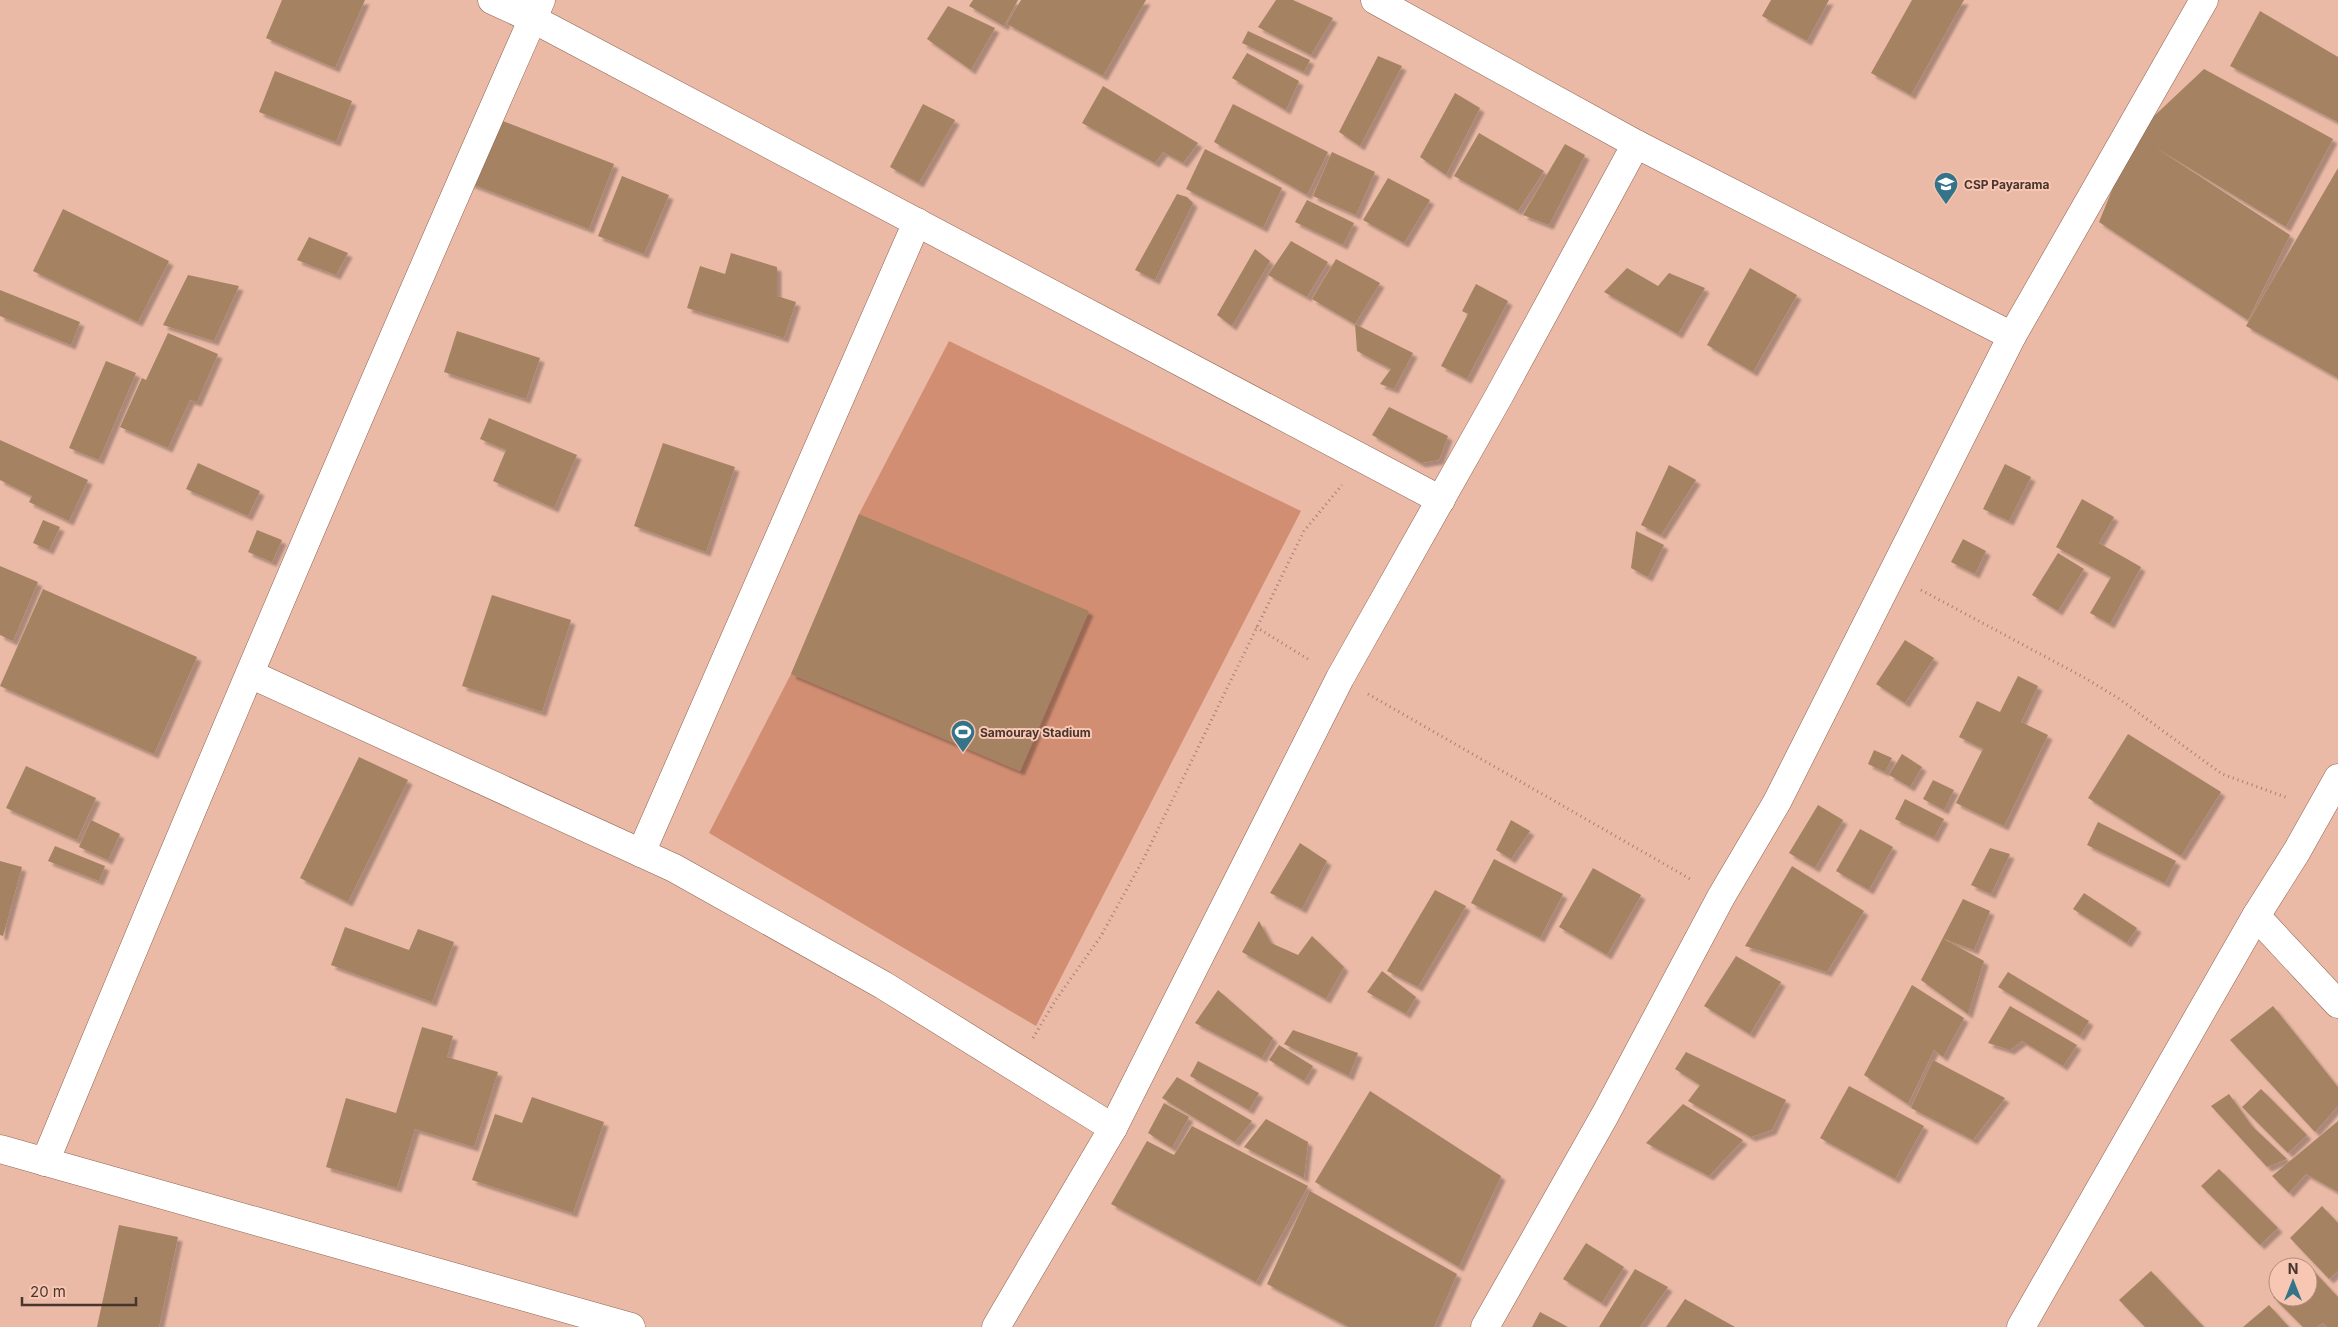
<svg xmlns="http://www.w3.org/2000/svg" width="2338" height="1327" font-family="Inter,sans-serif">
  <style>
    .green { fill: #d18e73 }
    .building { fill: #a58262; filter: url(#shadow) }
    .lines { fill: none; stroke-linecap: round; stroke-linejoin: round }
    .minor-casing { stroke: #8d6250; stroke-width: 29 }
    .path { stroke: #a38071; stroke-width: 3; stroke-dasharray: 1 4; stroke-linecap: butt }
    .minor { stroke: #fff; stroke-width: 28 }
    .labels { text-anchor: middle; dominant-baseline: central; stroke-width: 4; stroke-linejoin: round; paint-order: stroke }
    .poi-label { font-size: 12px; font-weight: bold; fill: #48352d; stroke: #f8c7b3; text-anchor: start }
  </style>
  <defs>
    <filter id="shadow"><feDropShadow dx="4.5" dy="4.5" stdDeviation="1" flood-color="#0004"/></filter>
  </defs>
  <rect width="100%" height="100%" fill="#eabaa6"/>
  <polygon class="green" points="949,341 1301,511 1036,1026 709,833 791,674 859,514"/>
  <g class="building">
    <polygon points="282,0 365,0 335,68 266,38"/>
    <polygon points="973,0 1018,0 1004,26 969,6"/>
    <polygon points="1021,0 1146,0 1103,76 1007,24"/>
    <polygon points="1276,0 1293,0 1333,18 1311,55 1258,27"/>
    <polygon points="1771,0 1829,0 1807,41 1762,16"/>
    <polygon points="1912,0 1964,0 1911,95 1871,73"/>
    <polygon points="948,6 995,28 971,70 927,39"/>
    <polygon points="2260,11 2338,57 2338,122 2230,66"/>
    <polygon points="1248,31 1310,60 1304,72 1242,43"/>
    <polygon points="1247,53 1299,81 1286,110 1232,78"/>
    <polygon points="1378,56 1402,66 1360,146 1339,132"/>
    <polygon points="2204,69 2333,139 2286,227 2153,146 2290,235 2248,320 2099,222 2135,134"/>
    <polygon points="275,71 352,101 336,142 259,112"/>
    <polygon points="1103,86 1198,143 1183,163 1163,152 1155,163 1082,123"/>
    <polygon points="1455,93 1480,108 1446,175 1420,157"/>
    <polygon points="923,104 955,120 919,183 890,167"/>
    <polygon points="1233,104 1328,152 1307,195 1214,142"/>
    <polygon points="495,118 614,164 589,229 469,183"/>
    <polygon points="1479,133 1544,171 1518,211 1454,176"/>
    <polygon points="1565,144 1585,155 1549,225 1523,215"/>
    <polygon points="1205,149 1282,188 1263,228 1186,189"/>
    <polygon points="1332,152 1375,172 1356,215 1313,196"/>
    <polygon points="2338,168 2338,378 2246,326"/>
    <polygon points="622,176 669,195 644,254 598,236"/>
    <polygon points="1388,178 1430,200 1404,243 1363,220"/>
    <polygon points="1177,194 1187,197 1193,203 1155,280 1135,270"/>
    <polygon points="1307,200 1354,223 1343,245 1295,222"/>
    <polygon points="63,209 169,261 138,322 33,271"/>
    <polygon points="309,237 348,253 336,275 297,260"/>
    <polygon points="1291,241 1328,262 1307,297 1268,275"/>
    <polygon points="1255,249 1270,261 1232,326 1217,315"/>
    <polygon points="731,253 777,267 777,296 796,302 784,338 687,308 700,266 725,274"/>
    <polygon points="1336,259 1380,283 1355,324 1312,299"/>
    <polygon points="1627,268 1658,286 1669,273 1705,288 1678,334 1604,292"/>
    <polygon points="1750,268 1797,295 1753,372 1707,345"/>
    <polygon points="188,275 239,286 214,341 163,325"/>
    <polygon points="1476,284 1508,301 1467,379 1441,366 1468,314 1462,311"/>
    <polygon points="0,290 80,322 71,345 0,316"/>
    <polygon points="1355,324 1413,353 1394,389 1380,384 1391,369 1357,351"/>
    <polygon points="457,331 540,358 526,399 444,372"/>
    <polygon points="168,333 218,354 197,402 190,400 168,448 120,427 142,378 146,380"/>
    <polygon points="106,361 136,373 99,460 69,448"/>
    <polygon points="1389,407 1448,436 1439,460 1421,463 1372,435"/>
    <polygon points="489,418 577,455 554,508 493,481 506,450 480,439"/>
    <polygon points="0,440 88,480 69,521 29,502 32,496 0,480"/>
    <polygon points="663,443 735,467 706,552 634,526"/>
    <polygon points="198,463 260,491 248,516 186,489"/>
    <polygon points="2005,464 2031,477 2009,521 1983,509"/>
    <polygon points="1669,465 1696,480 1661,535 1641,525"/>
    <polygon points="2082,499 2114,517 2099,543 2141,567 2110,624 2090,613 2111,577 2056,547"/>
    <polygon points="859,514 1089,611 1020,771 791,674"/>
    <polygon points="43,520 60,527 49,550 33,543"/>
    <polygon points="257,530 282,540 272,562 248,552"/>
    <polygon points="1636,531 1664,545 1648,577 1631,568"/>
    <polygon points="1963,539 1986,551 1975,574 1951,562"/>
    <polygon points="2058,553 2084,569 2058,611 2032,595"/>
    <polygon points="0,566 38,582 13,641 0,635"/>
    <polygon points="43,589 197,657 154,754 0,686"/>
    <polygon points="492,595 571,620 542,712 462,686"/>
    <polygon points="1905,640 1934,658 1905,703 1876,684"/>
    <polygon points="2018,676 2038,686 2021,722 2048,735 2004,826 1956,803 1983,749 1959,737 1977,701 2000,712"/>
    <polygon points="2128,734 2221,792 2181,856 2088,798"/>
    <polygon points="1874,750 1892,758 1885,772 1868,764"/>
    <polygon points="1902,754 1922,767 1910,787 1889,775"/>
    <polygon points="359,757 408,780 348,902 300,878"/>
    <polygon points="26,766 96,798 77,840 6,808"/>
    <polygon points="1933,780 1954,790 1944,810 1923,799"/>
    <polygon points="1905,799 1944,819 1934,838 1895,819"/>
    <polygon points="1818,805 1843,820 1815,868 1789,853"/>
    <polygon points="91,820 120,834 108,860 79,847"/>
    <polygon points="1511,820 1530,831 1511,859 1496,850"/>
    <polygon points="2098,822 2176,861 2165,883 2087,845"/>
    <polygon points="1860,829 1893,847 1869,890 1836,871"/>
    <polygon points="1300,843 1327,861 1302,909 1270,893"/>
    <polygon points="55,846 105,866 99,881 48,861"/>
    <polygon points="1990,848 2010,854 1991,894 1971,885"/>
    <polygon points="1494,859 1563,894 1540,938 1471,903"/>
    <polygon points="0,861 22,867 3,936 0,935"/>
    <polygon points="1792,866 1864,911 1827,972 1745,946"/>
    <polygon points="1593,868 1641,895 1607,955 1559,927"/>
    <polygon points="1435,890 1466,906 1418,987 1387,971"/>
    <polygon points="2084,893 2137,928 2127,943 2073,909"/>
    <polygon points="1963,899 1990,911 1974,950 1944,939 1984,961 1968,1014 1921,980"/>
    <polygon points="1259,921 1271,943 1298,955 1312,936 1344,967 1326,999 1242,952"/>
    <polygon points="345,927 409,950 418,929 454,942 432,1002 331,965"/>
    <polygon points="1736,956 1781,982 1750,1034 1704,1006"/>
    <polygon points="1382,971 1416,997 1406,1014 1367,992"/>
    <polygon points="2008,972 2089,1021 2080,1036 1998,987"/>
    <polygon points="1912,985 1964,1018 1943,1057 1934,1050 1908,1104 1864,1075"/>
    <polygon points="1218,990 1273,1038 1262,1058 1195,1023"/>
    <polygon points="2010,1006 2077,1045 2063,1066 2022,1041 2010,1050 1988,1043"/>
    <polygon points="2273,1006 2338,1087 2338,1106 2315,1132 2230,1040"/>
    <polygon points="422,1027 453,1036 447,1057 498,1072 474,1147 415,1129 397,1188 326,1167 346,1098 396,1113"/>
    <polygon points="1293,1030 1358,1053 1349,1076 1284,1044"/>
    <polygon points="1279,1045 1313,1066 1304,1081 1269,1060"/>
    <polygon points="1686,1052 1786,1100 1772,1130 1751,1137 1688,1101 1700,1085 1675,1069"/>
    <polygon points="1933,1060 2005,1098 1973,1140 1911,1108"/>
    <polygon points="1198,1061 1259,1093 1249,1110 1190,1076"/>
    <polygon points="1177,1077 1252,1121 1235,1142 1162,1098"/>
    <polygon points="1849,1086 1924,1126 1895,1179 1820,1138"/>
    <polygon points="2261,1089 2307,1135 2288,1153 2242,1107"/>
    <polygon points="1370,1091 1501,1176 1459,1267 1315,1182"/>
    <polygon points="2229,1094 2252,1126 2287,1159 2267,1167 2211,1106"/>
    <polygon points="532,1097 604,1122 573,1213 472,1180 495,1114 522,1123"/>
    <polygon points="1164,1103 1189,1117 1172,1148 1148,1133"/>
    <polygon points="1683,1104 1743,1140 1709,1176 1646,1143"/>
    <polygon points="1266,1119 1308,1142 1304,1178 1244,1147"/>
    <polygon points="2338,1121 2338,1192 2306,1174 2289,1193 2272,1176"/>
    <polygon points="1192,1126 1308,1186 1256,1282 1111,1204 1147,1141 1174,1155"/>
    <polygon points="2219,1169 2278,1228 2260,1245 2201,1186"/>
    <polygon points="1310,1191 1457,1274 1434,1327 1349,1327 1267,1284"/>
    <polygon points="2322,1206 2338,1223 2338,1271 2329,1279 2290,1238"/>
    <polygon points="119,1225 178,1237 159,1327 97,1327"/>
    <polygon points="1586,1243 1624,1267 1602,1303 1563,1279"/>
    <polygon points="2308,1265 2338,1297 2338,1327 2327,1327 2323,1323 2317,1327 2303,1327 2273,1297 2278,1293 2278,1297 2308,1297"/>
    <polygon points="1635,1269 1668,1287 1640,1327 1599,1327"/>
    <polygon points="2151,1271 2204,1327 2145,1327 2119,1300"/>
    <polygon points="1685,1299 1735,1327 1666,1327"/>
    <polygon points="2269,1305 2289,1327 2243,1327"/>
    <polygon points="1540,1312 1568,1327 1532,1327"/>
  </g>
  <g class="lines">
    <defs>
      <g id="minor">
        <polyline points="492,0 533,19 1441,500"/>
        <polyline points="1375,0 1636,144 2012,336"/>
        <polyline points="250,674 674,868 883,985 1113,1128"/>
        <polyline points="641,853 917,222"/>
        <polyline points="2256,916 2338,1004"/>
        <polyline points="0,1149 631,1327"/>
        <path d="M45,1162C206,773 371,385 541,0"/>
        <polyline points="996,1327 1113,1128 1340,678 1499,396 1636,144"/>
        <polyline points="1485,1327 1605,1115 1721,897 1777,802 2012,336 2204,0"/>
        <polyline points="2021,1327 2256,916 2297,851 2338,778"/>
      </g>
    </defs>
    <use href="#minor" class="minor-casing"/>
    <g class="path">
      <polyline points="1921,590 2085,678 2118,698 2222,774 2288,798"/>
      <polyline points="1256,627 1311,661"/>
      <polyline points="1368,694 1692,880"/>
      <polyline points="1033,1038 1055,1001 1101,936 1145,856 1304,531 1342,485"/>
    </g>
    <use href="#minor" class="minor"/>
  </g>
  <defs>
    <symbol id="school-pin" viewBox="-11 -11 22 30"><path d="M0 17L-7.5 6A9.5 9.5 0 1 1 7.5 6Z" fill="#347388" stroke="#f8c7b3"/><path d="M0-5L7-2L0 1L-7-2ZM-4 1L0 2.5L4 1V4Q0 6-4 4Z" fill="#fff"/></symbol>
    <symbol id="stadium-pin" viewBox="-11 -11 22 30"><path d="M0 17L-7.5 6A9.5 9.5 0 1 1 7.5 6Z" fill="#347388" stroke="#f8c7b3"/><path d="M0-5a6.5 5 0 1 0 0 10a6.5 5 0 1 0 0-10ZM-3.5-1.8h7v3.6h-7Z" fill="#fff"/></symbol>
  </defs>
  <g fill-rule="evenodd">
    <use href="#school-pin" x="1932" y="170" width="28" height="38"/>
    <use href="#stadium-pin" x="949" y="718" width="28" height="38"/>
  </g>
  <g class="labels">
    <g class="poi-label">
      <text x="1964" y="184">CSP Payarama</text>
      <text x="980" y="732">Samouray Stadium</text>
    </g>
  </g>
  <g transform="translate(2293 1282)"><circle r="24" fill="#f8c7b3" stroke="#b28d7d"/>
  <path d="M0-4L9 19L0 12L-9 19Z" fill="#347388"/>
  <text y="-8" font-size="14" font-weight="bold" text-anchor="middle" fill="#48352d">N</text>
  </g>
  <path d="M22 1297v8h114v-8" fill="none" stroke="#48352d" stroke-width="2.5"/>
  <text x="30" y="1297" font-size="15" fill="#48352d" stroke="#f8c7b3" stroke-width="4" paint-order="stroke">20 m</text>
</svg>
